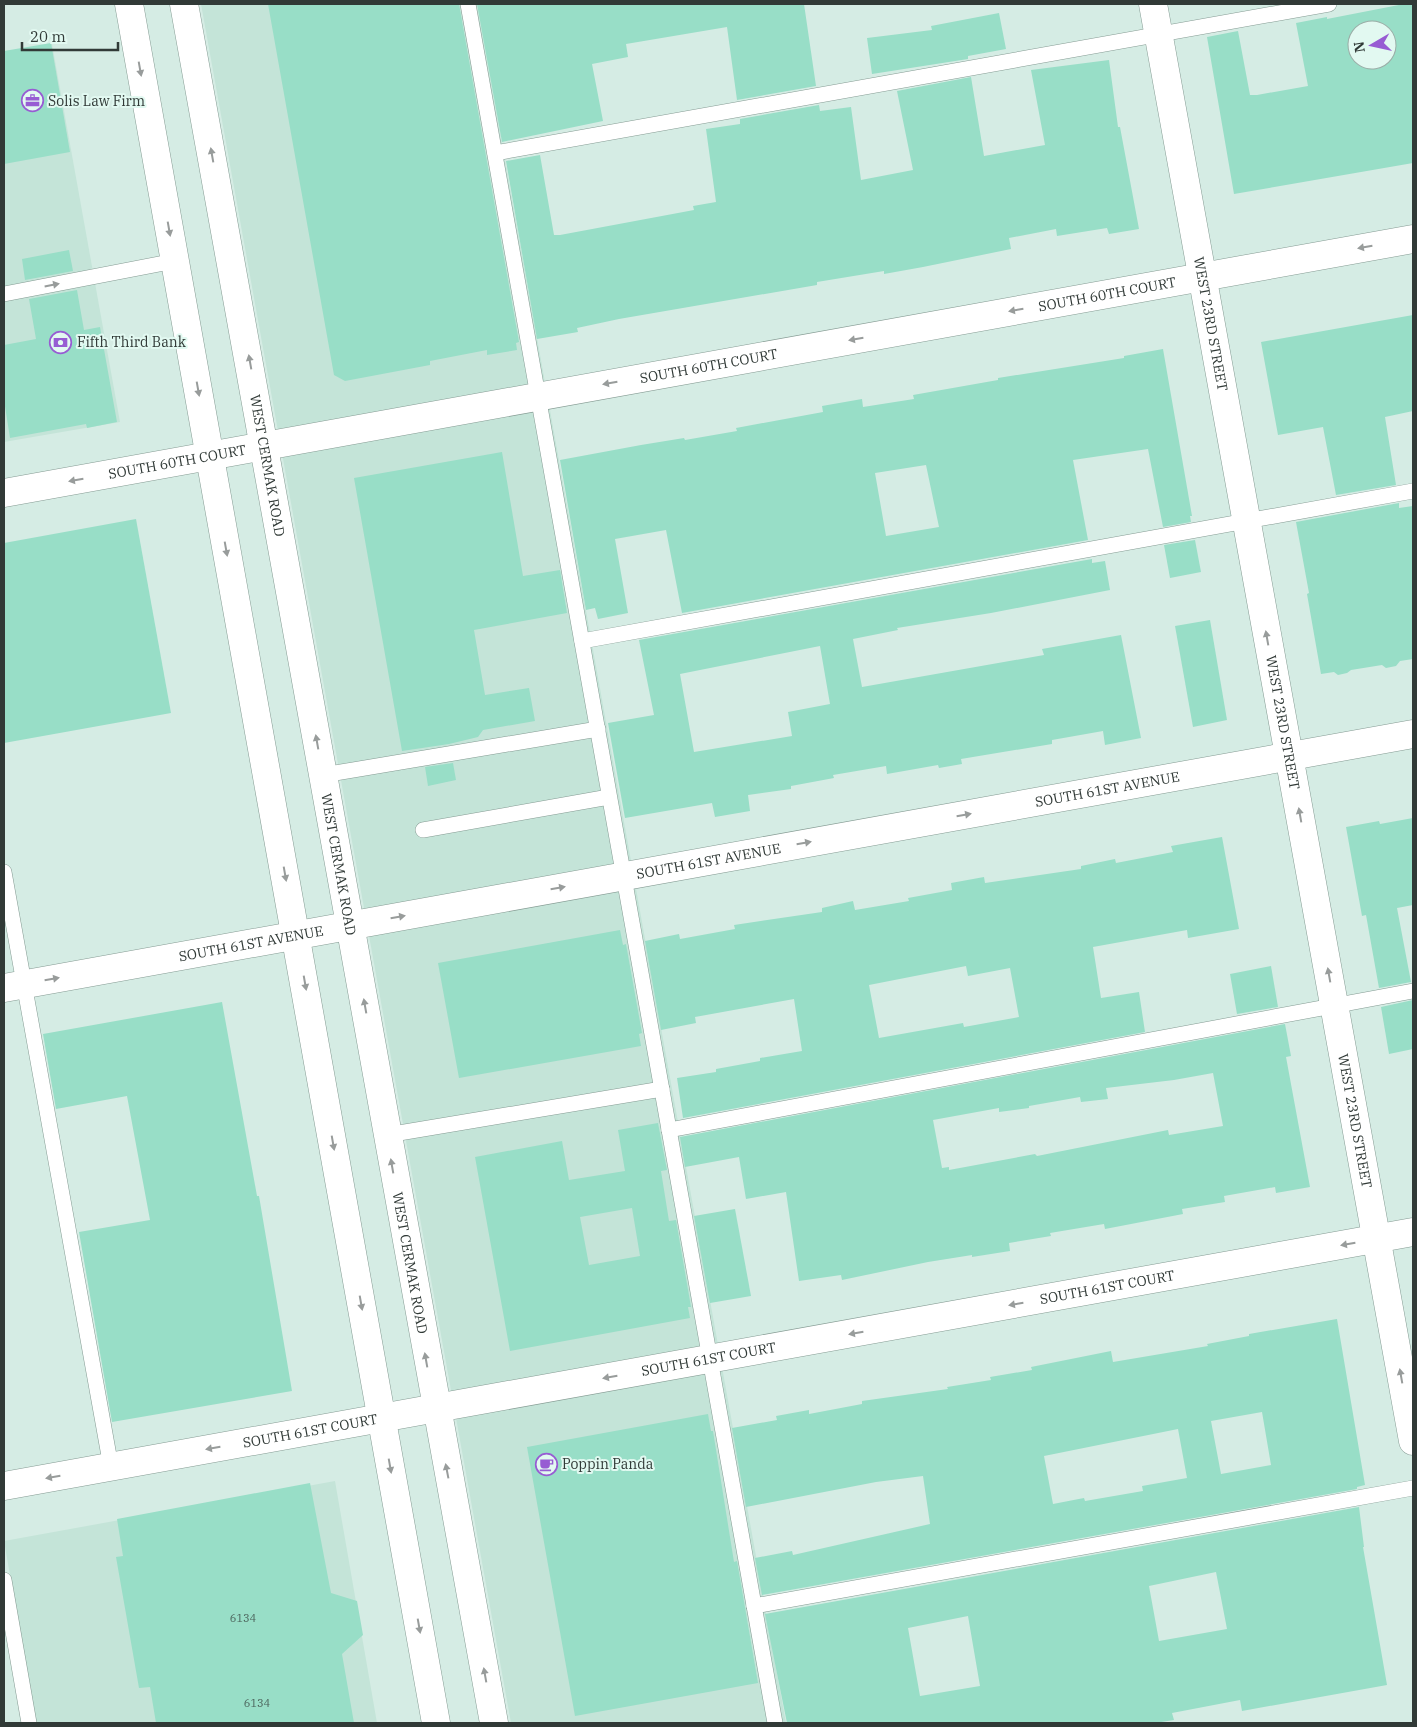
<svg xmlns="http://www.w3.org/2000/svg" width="1417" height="1727" font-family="'IBM Plex Serif',serif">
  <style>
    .built { fill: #c4e4d8 }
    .building { fill: #98dec7; fill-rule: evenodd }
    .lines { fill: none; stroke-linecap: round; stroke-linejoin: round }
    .lane-casing { stroke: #859b93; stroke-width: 16 }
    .street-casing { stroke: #859b93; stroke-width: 29 }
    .secondary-casing { stroke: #859b93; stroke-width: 29 }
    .lane { stroke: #fff; stroke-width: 15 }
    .street { stroke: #fff; stroke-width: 28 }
    .secondary { stroke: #fff; stroke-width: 28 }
    .oneway { fill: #989c9b }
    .labels { text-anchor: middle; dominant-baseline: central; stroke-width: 4; stroke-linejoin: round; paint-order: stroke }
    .number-label { font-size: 11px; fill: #4b635b }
    .poi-label { font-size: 14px; fill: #313a37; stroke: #e2f9f1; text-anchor: start }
    .street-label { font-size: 14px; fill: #313a37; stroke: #e2f9f1 }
  </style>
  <rect width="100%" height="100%" fill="#d5ece4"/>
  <g class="built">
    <polygon points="201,4 477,4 786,1723 511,1723"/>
    <polygon points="52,44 120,422 4,442 4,52"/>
    <polygon points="335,1481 377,1723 36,1723 4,1541"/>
  </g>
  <g class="building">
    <polygon points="268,4 459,4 519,342 516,343 517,350 487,355 487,350 430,361 430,365 345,381 334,375"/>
    <polygon points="477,4 804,4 816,86 737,100 727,27 626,44 628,57 592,64 603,121 502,142"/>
    <path d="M1404,4H1413V163L1234,194L1207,37L1238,31L1250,95H1257L1308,86L1296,23L1327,17V19ZM1357,30H1387V60H1357Z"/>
    <polygon points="999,13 1006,49 968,56 968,59 872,74 867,38 932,30 931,26"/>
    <polygon points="51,43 70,152 4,164 4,51"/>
    <polygon points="1109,60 1118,127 1120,127 1139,229 1109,234 1107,228 1057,236 1056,229 1009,238 1011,249 923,267 884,274 884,271 817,282 817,285 619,319 577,328 578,332 537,339 506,161 540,155 554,235 560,235 694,210 693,206 716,202 706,129 740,124 740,119 819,105 820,111 851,107 861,180 913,170 897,91 971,77 984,156 1045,145 1031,70"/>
    <polygon points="69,250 73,271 25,280 22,259"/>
    <polygon points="77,290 84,330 100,327 117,422 87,428 86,424 10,438 4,400 4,345 36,339 29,299"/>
    <polygon points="1413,315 1413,411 1385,417 1396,485 1336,495 1323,427 1278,435 1261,342"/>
    <path d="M1163,349L1192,516H1190L1191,522L1163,527L1148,449L1073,460L1088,540L682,613L666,530L615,539L628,613L598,619L595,608L586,610L560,460L641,445L684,438L685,440L737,431L736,428L823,412L822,406L862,399L863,407L914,399L913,395L998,380V378L1124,358V356ZM926,465L939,527L886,536L875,473Z"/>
    <polygon points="502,452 523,576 560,570 567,613 474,630 485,695 529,688 535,721 483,730 478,737 449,744 402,751 354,478"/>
    <polygon points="1399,503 1399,508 1413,506 1413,659 1400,661 1396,666 1386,668 1382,665 1351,670 1347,673 1338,675 1334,672 1321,674 1307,594 1309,593 1296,522"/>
    <polygon points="136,519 171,713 4,743 4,543"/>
    <polygon points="1195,540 1201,572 1170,578 1164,545"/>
    <path d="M1092,559V563L1105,561L1110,590L991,613L897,628L898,630L853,639L862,687L1044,655L1042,649L1121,635L1141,738L1105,745L1103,731L1052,740V744L961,759L962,764L939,768L938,765L887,774L886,766L833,775L834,778L791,786V789L748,795L750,811L715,817L712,803L625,818L608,723L654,715L639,640ZM820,646L830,704L788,712L792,736L694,752L680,674Z"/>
    <polygon points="1210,620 1227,720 1193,727 1175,626"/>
    <polygon points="453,763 456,780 428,786 425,767"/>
    <polygon points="1413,818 1413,905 1397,908 1411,982 1379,988 1366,915 1362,916 1346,827 1379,821 1380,824"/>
    <path d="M1222,837L1239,929L1188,938L1187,930L1093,947L1101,998L1139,992L1145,1032L683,1118L677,1078L716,1072V1069L760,1061V1058L802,1051L794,999L695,1017L696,1023L661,1030L645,941L679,934L680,939L735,929L734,925L822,912V908L853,901L855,910L909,901L908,898L952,890L951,883L984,877L985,883L1081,869V866L1115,859L1116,863L1173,852L1171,846ZM966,966L968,976L1010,968L1019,1017L964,1027L963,1023L879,1038L869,985Z"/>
    <polygon points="620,930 623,945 626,944 642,1033 639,1034 641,1046 459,1078 438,963"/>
    <polygon points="1271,966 1278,1007 1237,1014 1230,974"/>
    <polygon points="1413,1000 1413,1049 1389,1054 1381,1007"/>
    <polygon points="222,1002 257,1196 259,1196 292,1391 112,1422 79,1232 150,1220 127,1096 56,1109 43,1034"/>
    <path d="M1285,1024L1291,1056L1286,1057L1310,1187L1276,1193L1275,1187L1224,1196L1225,1202L1182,1209L1183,1214L1105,1229L1104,1224L1050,1233L1051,1236L1009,1243L1010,1251L972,1257V1255L928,1262L842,1280L841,1275L799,1281L786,1192L746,1199L739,1157L685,1167L680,1137ZM1213,1073L1223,1126L1169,1135L1168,1130L1037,1156L1035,1154L949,1170V1167L942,1168L933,1120L999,1108V1112L1029,1108V1106L1080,1097L1081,1102L1108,1099L1106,1088L1174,1080Z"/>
    <path d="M658,1123L667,1170L661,1171L669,1221L676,1220L691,1307H688L690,1318L510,1351L475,1157L562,1141L569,1180L625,1171L618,1130ZM632,1208L640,1256L589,1265L580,1217Z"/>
    <polygon points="735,1209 751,1296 710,1303 694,1216"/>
    <path d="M1337,1319L1365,1485L1357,1487V1489L762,1595L755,1558L792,1551L793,1555L930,1524L923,1476L876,1482L746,1507L732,1428L777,1420L776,1416L809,1410V1414L862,1404V1401L948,1389L947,1387L991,1380L990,1377L1032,1370L1031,1367L1111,1351L1113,1362L1208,1346L1207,1344L1249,1336V1334ZM1262,1412L1271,1465L1221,1474L1211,1421ZM1178,1429L1187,1478L1142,1486L1143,1491L1085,1501L1084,1498L1053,1504L1044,1456Z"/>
    <polygon points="708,1414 711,1431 713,1431 734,1562 737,1561 758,1683 575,1716 527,1447"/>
    <polygon points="310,1483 331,1593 357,1601 363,1635 342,1654 354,1723 156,1723 150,1687 139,1688 116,1557 123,1556 117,1519"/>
    <path d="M1359,1507L1364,1547H1363L1387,1685L1242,1711L1240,1700L1172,1713L1174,1720L1155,1723H787L765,1614ZM1216,1572L1227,1629L1159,1641L1149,1586ZM968,1616L980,1686L920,1696L908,1628Z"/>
  </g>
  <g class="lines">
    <defs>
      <g id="lane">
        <polyline points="468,4 775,1723"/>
        <polyline points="495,153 1329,4"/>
        <polyline points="4,294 175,261"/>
        <polyline points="582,641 1413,491"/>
        <polyline points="323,775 598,729"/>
        <polyline points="423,830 609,797"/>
        <polyline points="4,872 111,1467"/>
        <polyline points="669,1130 1413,991"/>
        <polyline points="387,1135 662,1089"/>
        <polyline points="4,1580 29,1723"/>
        <polyline points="754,1606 1413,1488"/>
      </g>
      <g id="street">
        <path id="s1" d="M1153,4L1413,1441"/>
        <path id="s2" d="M4,493L1413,239"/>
        <path id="s3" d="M4,988L1413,734"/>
        <path id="s4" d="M4,1486L1413,1232"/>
      </g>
      <g id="secondary">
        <polyline points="129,4 436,1723"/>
        <path id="s5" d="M184,4C289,577 388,1151 494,1723"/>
      </g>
    </defs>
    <use href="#lane" class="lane-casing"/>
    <use href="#street" class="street-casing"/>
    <use href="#secondary" class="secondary-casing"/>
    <use href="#lane" class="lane"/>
    <use href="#street" class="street"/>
    <use href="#secondary" class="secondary"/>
  </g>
  <defs><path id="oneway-solid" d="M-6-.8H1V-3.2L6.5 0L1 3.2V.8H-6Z" transform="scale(1.25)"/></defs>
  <g class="oneway">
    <use href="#oneway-solid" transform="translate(140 69) rotate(80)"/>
    <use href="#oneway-solid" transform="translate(212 155) rotate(-100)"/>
    <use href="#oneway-solid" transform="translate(169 229) rotate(80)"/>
    <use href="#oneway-solid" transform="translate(1365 247) rotate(170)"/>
    <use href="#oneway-solid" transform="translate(52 285) rotate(-11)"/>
    <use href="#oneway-solid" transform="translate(1016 310) rotate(170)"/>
    <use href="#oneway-solid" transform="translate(856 339) rotate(170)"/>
    <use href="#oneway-solid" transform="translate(250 362) rotate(-100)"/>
    <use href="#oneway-solid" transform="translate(610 383) rotate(170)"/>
    <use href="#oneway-solid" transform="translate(198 389) rotate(80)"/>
    <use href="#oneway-solid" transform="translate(76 480) rotate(170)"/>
    <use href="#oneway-solid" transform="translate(226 549) rotate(80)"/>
    <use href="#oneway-solid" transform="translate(1267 638) rotate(-100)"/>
    <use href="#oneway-solid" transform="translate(317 742) rotate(-100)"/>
    <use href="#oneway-solid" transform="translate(964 815) rotate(-10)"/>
    <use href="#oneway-solid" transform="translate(1300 815) rotate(-100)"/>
    <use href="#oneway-solid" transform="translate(804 843) rotate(-10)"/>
    <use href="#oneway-solid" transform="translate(285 874) rotate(80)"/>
    <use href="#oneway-solid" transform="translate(558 888) rotate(-10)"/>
    <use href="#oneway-solid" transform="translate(398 917) rotate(-10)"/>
    <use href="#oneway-solid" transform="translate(1329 975) rotate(-100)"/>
    <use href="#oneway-solid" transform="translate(52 979) rotate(-10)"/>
    <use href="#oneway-solid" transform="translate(305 983) rotate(80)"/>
    <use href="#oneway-solid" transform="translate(365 1006) rotate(-100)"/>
    <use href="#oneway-solid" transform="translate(333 1143) rotate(80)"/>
    <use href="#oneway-solid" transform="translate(392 1166) rotate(-100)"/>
    <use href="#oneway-solid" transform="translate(1348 1244) rotate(170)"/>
    <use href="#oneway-solid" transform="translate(361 1303) rotate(80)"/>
    <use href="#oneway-solid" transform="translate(1016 1304) rotate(170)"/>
    <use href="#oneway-solid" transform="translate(856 1333) rotate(170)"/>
    <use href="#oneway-solid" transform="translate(426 1360) rotate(-100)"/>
    <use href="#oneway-solid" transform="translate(1401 1376) rotate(-100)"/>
    <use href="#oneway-solid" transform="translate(610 1377) rotate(170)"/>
    <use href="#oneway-solid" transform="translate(213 1448) rotate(170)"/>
    <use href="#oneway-solid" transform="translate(390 1466) rotate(80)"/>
    <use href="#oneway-solid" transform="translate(447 1471) rotate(-101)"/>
    <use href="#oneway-solid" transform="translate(53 1477) rotate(170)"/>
    <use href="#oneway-solid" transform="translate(419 1626) rotate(80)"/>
    <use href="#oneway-solid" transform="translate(485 1675) rotate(-100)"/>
  </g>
  <defs>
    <symbol id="office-ring" viewBox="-11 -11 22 22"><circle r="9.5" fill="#e2f9f1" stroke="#975cd3" stroke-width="1.5"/><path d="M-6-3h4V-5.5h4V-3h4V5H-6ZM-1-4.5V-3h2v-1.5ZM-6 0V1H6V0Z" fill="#975cd3"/></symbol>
    <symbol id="bank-ring" viewBox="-11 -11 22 22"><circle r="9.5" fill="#e2f9f1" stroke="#975cd3" stroke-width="1.5"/><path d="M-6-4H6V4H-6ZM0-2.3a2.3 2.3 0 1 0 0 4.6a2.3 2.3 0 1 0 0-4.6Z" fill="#975cd3"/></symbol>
    <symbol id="cafe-ring" viewBox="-11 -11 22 22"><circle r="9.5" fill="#e2f9f1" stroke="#975cd3" stroke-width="1.5"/><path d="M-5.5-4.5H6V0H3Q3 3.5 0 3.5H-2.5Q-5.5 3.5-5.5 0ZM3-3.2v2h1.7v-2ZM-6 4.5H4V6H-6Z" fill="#975cd3"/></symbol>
  </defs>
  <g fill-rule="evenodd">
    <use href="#office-ring" x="20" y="88" width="25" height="25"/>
    <use href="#bank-ring" x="48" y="330" width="25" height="25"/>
    <use href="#cafe-ring" x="534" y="1452" width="25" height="25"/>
  </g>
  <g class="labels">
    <g class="number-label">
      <text x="243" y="1618">6134</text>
      <text x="257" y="1703">6134</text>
    </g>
    <g class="poi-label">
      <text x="48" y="101">Solis Law Firm</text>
      <text x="77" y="342">Fifth Third Bank</text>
      <text x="562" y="1464">Poppin Panda</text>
    </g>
    <g class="street-label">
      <text stroke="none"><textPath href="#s2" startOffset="1121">SOUTH 60TH COURT</textPath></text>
      <text stroke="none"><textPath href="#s1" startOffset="325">WEST 23RD STREET</textPath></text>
      <text stroke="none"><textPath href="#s2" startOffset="716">SOUTH 60TH COURT</textPath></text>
      <text stroke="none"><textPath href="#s2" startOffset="176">SOUTH 60TH COURT</textPath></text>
      <text stroke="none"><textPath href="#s5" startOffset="469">WEST CERMAK ROAD</textPath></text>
      <text stroke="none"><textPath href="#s1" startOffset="730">WEST 23RD STREET</textPath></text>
      <text stroke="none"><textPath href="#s3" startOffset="1121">SOUTH 61ST AVENUE</textPath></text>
      <text stroke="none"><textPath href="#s3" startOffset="716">SOUTH 61ST AVENUE</textPath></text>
      <text stroke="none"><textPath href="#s5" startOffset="874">WEST CERMAK ROAD</textPath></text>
      <text stroke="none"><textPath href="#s3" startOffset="251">SOUTH 61ST AVENUE</textPath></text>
      <text stroke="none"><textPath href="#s1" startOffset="1135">WEST 23RD STREET</textPath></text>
      <text stroke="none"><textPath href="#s5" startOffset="1279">WEST CERMAK ROAD</textPath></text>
      <text stroke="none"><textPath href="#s4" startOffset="1121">SOUTH 61ST COURT</textPath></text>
      <text stroke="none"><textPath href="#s4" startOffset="716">SOUTH 61ST COURT</textPath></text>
      <text stroke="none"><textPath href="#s4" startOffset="311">SOUTH 61ST COURT</textPath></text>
    </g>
  </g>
  <rect width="1417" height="1727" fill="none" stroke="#313a37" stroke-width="10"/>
  <g transform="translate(1372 45) rotate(261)"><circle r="24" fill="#e2f9f1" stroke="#9bada7"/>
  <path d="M0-4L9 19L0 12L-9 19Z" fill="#975cd3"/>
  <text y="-8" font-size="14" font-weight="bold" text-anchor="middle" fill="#313a37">N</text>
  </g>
  <path d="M22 42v8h96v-8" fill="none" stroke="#313a37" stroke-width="2.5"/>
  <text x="30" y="42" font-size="15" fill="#313a37" stroke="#e2f9f1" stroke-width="4" paint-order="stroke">20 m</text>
</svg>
